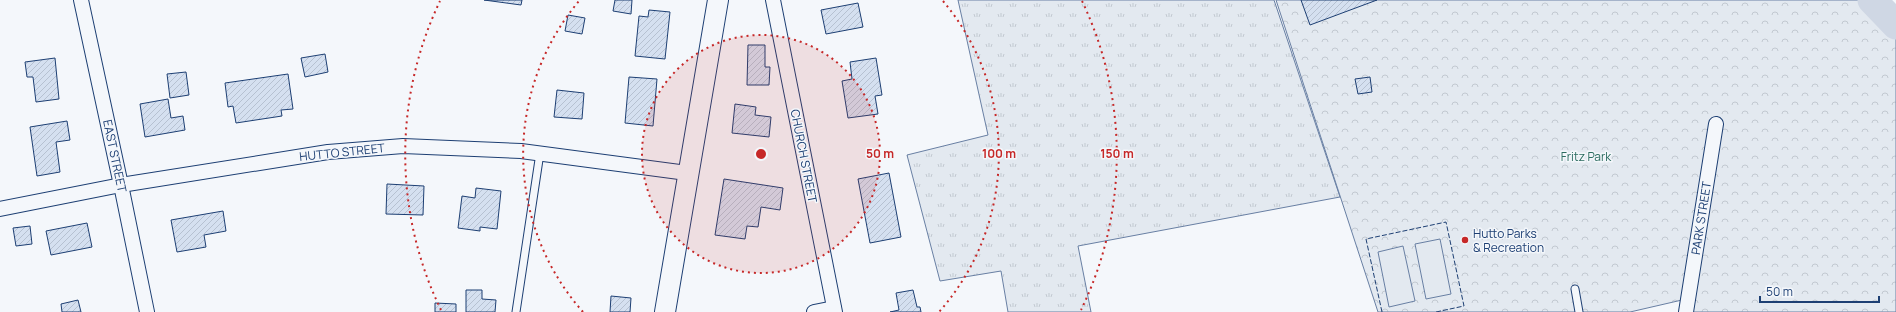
<svg xmlns="http://www.w3.org/2000/svg" width="1896" height="312" font-family="Manrope,sans-serif">
  <style>
    .grass { fill: url(#grass-tufts); stroke: #687fa3 }
    .park { fill: url(#park-crowns); stroke: #687fa3 }
    .pitch { fill: #e3e9f0; stroke: #687fa3 }
    .lines { fill: none; stroke-linecap: round; stroke-linejoin: round }
    .river { stroke: #cfd7e4; stroke-width: 29 }
    .building { fill: url(#building-hatch); stroke: #1d3f73 }
    .lane-casing { stroke: #1d3f73; stroke-width: 9 }
    .street-casing { stroke: #1d3f73; stroke-width: 16 }
    .secondary-casing { stroke: #1d3f73; stroke-width: 22 }
    .lane { stroke: #f4f7fb; stroke-width: 7 }
    .street { stroke: #f4f7fb; stroke-width: 14 }
    .secondary { stroke: #f4f7fb; stroke-width: 20 }
    .fence { stroke: #1d3f73; stroke-width: 1; stroke-dasharray: 5 2; stroke-linecap: butt }
    .ring { fill: none; stroke: #c62828; stroke-width: 2; stroke-dasharray: 2 4 }
    .poi-dot { fill: #c62828; stroke: #f4f7fb; stroke-width: 1.5 }
    .labels { text-anchor: middle; dominant-baseline: central; stroke-width: 3; stroke-linejoin: round; paint-order: stroke }
    .street-label { font-size: 12px; fill: #1d3f73; stroke: #f4f7fb }
    .park-label { font-size: 12px; fill: #2c6c60; stroke: #f4f7fb }
    .poi-label { font-size: 12px; fill: #1d3f73; stroke: #f4f7fb; text-anchor: start }
    .centre { fill: #c62828; stroke: #f4f7fb; stroke-width: 2 }
    .ring-label { font-size: 12px; text-anchor: middle; font-weight: bold; fill: #c62828; stroke: #f4f7fb; stroke-width: 3; stroke-linejoin: round; paint-order: stroke }
  </style>
  <defs>
    <pattern id="grass-tufts" width="24" height="20" patternUnits="userSpaceOnUse"><rect width="24" height="20" fill="#e3e9f0"/><path d="M3 7l-1-3M5 7V3M7 7l1-3M15 17l-1-3M17 17v-4M19 17l1-3" fill="none" stroke="#c2c9d1"/></pattern>
    <pattern id="park-crowns" width="20" height="18" patternUnits="userSpaceOnUse"><rect width="20" height="18" fill="#e3e9f0"/><path d="M2 6a3 3 0 1 1 6 0M12 15a3 3 0 1 1 6 0" fill="none" stroke="#c2c9d1"/></pattern>
    <pattern id="building-hatch" width="6" height="6" patternUnits="userSpaceOnUse"><rect width="6" height="6" fill="#d5e0f0"/><path d="M-1 1l2-2M0 6l6-6M5 7l2-2" fill="none" stroke="#b6c1d1"/></pattern>
  </defs>
  <rect width="100%" height="100%" fill="#f4f7fb"/>
  <polygon class="grass" points="958,0 1274,0 1340,197 1078,246 1091,312 1008,312 1001,271 940,281 907,155 988,135"/>
  <polygon class="park" points="1276,0 1870,0 1896,25 1896,312 1693,312 1695,297 1630,312 1378,312"/>
  <g class="pitch">
    <polygon points="1440,239 1451,294 1426,299 1415,244"/>
    <polygon points="1403,246 1415,301 1389,307 1378,252"/>
  </g>
  <g class="lines">
    <polyline class="river" points="1872,0 1896,25"/>
  </g>
  <g class="building">
    <polygon points="484,0 522,0 521,5"/>
    <polygon points="615,0 632,0 631,14 613,11"/>
    <polygon points="1301,0 1377,0 1310,25"/>
    <polygon points="858,3 863,27 826,34 821,10"/>
    <polygon points="649,10 670,12 665,59 635,56 639,16 648,17"/>
    <polygon points="568,15 585,18 582,34 565,31"/>
    <polygon points="748,45 765,45 765,67 770,67 769,85 747,85"/>
    <polygon points="325,54 328,72 305,77 301,58"/>
    <polygon points="55,58 59,99 36,102 33,77 27,77 25,62"/>
    <polygon points="876,58 882,95 875,96 878,114 848,118 842,81 852,79 850,62"/>
    <polygon points="186,72 189,95 170,98 167,74"/>
    <polygon points="288,74 293,109 281,110 282,116 236,123 233,106 228,107 225,83"/>
    <polygon points="629,77 657,79 653,126 625,123"/>
    <polygon points="1370,77 1372,92 1358,94 1355,79"/>
    <polygon points="557,90 584,93 582,119 554,117"/>
    <polygon points="168,99 171,118 183,116 185,130 145,137 140,104"/>
    <polygon points="735,104 756,107 755,115 771,117 769,137 732,133"/>
    <polygon points="67,121 70,140 56,142 60,172 37,176 30,127"/>
    <polygon points="889,173 901,237 870,243 858,179"/>
    <polygon points="724,179 783,188 780,210 761,207 758,227 747,226 745,239 715,235"/>
    <polygon points="387,184 424,186 423,215 386,214"/>
    <polygon points="476,188 501,191 497,229 480,227 480,231 458,228 462,196 475,198"/>
    <polygon points="223,211 226,231 204,235 206,247 177,252 171,220"/>
    <polygon points="87,223 92,247 51,255 46,231"/>
    <polygon points="30,226 32,244 16,246 13,228"/>
    <polygon points="466,290 482,290 482,299 496,300 495,312 466,312"/>
    <polygon points="913,290 917,307 920,307 921,312 890,312 899,310 896,293"/>
    <polygon points="611,296 631,298 630,312 610,312"/>
    <polygon points="78,300 81,312 62,312 61,304"/>
    <polygon points="435,303 456,304 456,312 435,312"/>
  </g>
  <g class="lines">
    <defs>
      <g id="lane">
        <polyline points="1575,289 1579,312"/>
        <polyline points="516,312 540,153"/>
      </g>
      <g id="street">
        <polyline points="81,0 121,185 147,312"/>
        <polyline points="773,0 835,312"/>
        <polyline points="0,209 121,185 328,152 403,146 521,151 687,173"/>
        <polyline points="814,312 834,308"/>
        <polyline points="1686,312 1716,124"/>
      </g>
      <polyline id="secondary" points="665,312 718,0"/>
    </defs>
    <use href="#lane" class="lane-casing"/>
    <use href="#street" class="street-casing"/>
    <use href="#secondary" class="secondary-casing"/>
    <use href="#lane" class="lane"/>
    <use href="#street" class="street"/>
    <use href="#secondary" class="secondary"/>
    <polyline class="fence" points="1382,312 1366,239 1446,222 1464,306 1436,312"/>
  </g>
  <circle cx="761" cy="154" r="119" fill="#c62828" fill-opacity=".12"/>
  <g class="ring">
    <circle cx="761" cy="154" r="119"/>
    <path d="M583 312A238 238 0 0 1 579 1M943 1A238 238 0 0 1 939 312"/>
    <path d="M441 310A356 356 0 0 1 440 1M1082 1A356 356 0 0 1 1081 310"/>
  </g>
  <circle class="poi-dot" cx="1465" cy="240" r="4"/>
  <g class="labels">
    <g class="street-label">
      <text transform="translate(342 152) rotate(-6)">HUTTO STREET</text>
      <text transform="translate(115 156) rotate(78)">EAST STREET</text>
      <text transform="translate(804 156) rotate(79)">CHURCH STREET</text>
      <text transform="translate(1701 218) rotate(-81)">PARK STREET</text>
    </g>
    <g class="park-label">
      <text x="1586" y="156">Fritz Park</text>
    </g>
    <g class="poi-label">
      <text x="1473" y="233">Hutto Parks<tspan x="1473" dy="14">&amp; Recreation</tspan></text>
    </g>
  </g>
  <circle cx="761" cy="154" r="6" class="centre"/>
  <g class="ring-label">
    <text x="880" y="158">50 m</text>
    <text x="999" y="158">100 m</text>
    <text x="1117" y="158">150 m</text>
  </g>
  <path d="M1760 296v6h119v-6" fill="none" stroke="#1d3f73" stroke-width="2"/>
  <text x="1766" y="296" font-size="12" fill="#1d3f73" stroke="#f4f7fb" stroke-width="3" paint-order="stroke">50 m</text>
</svg>
